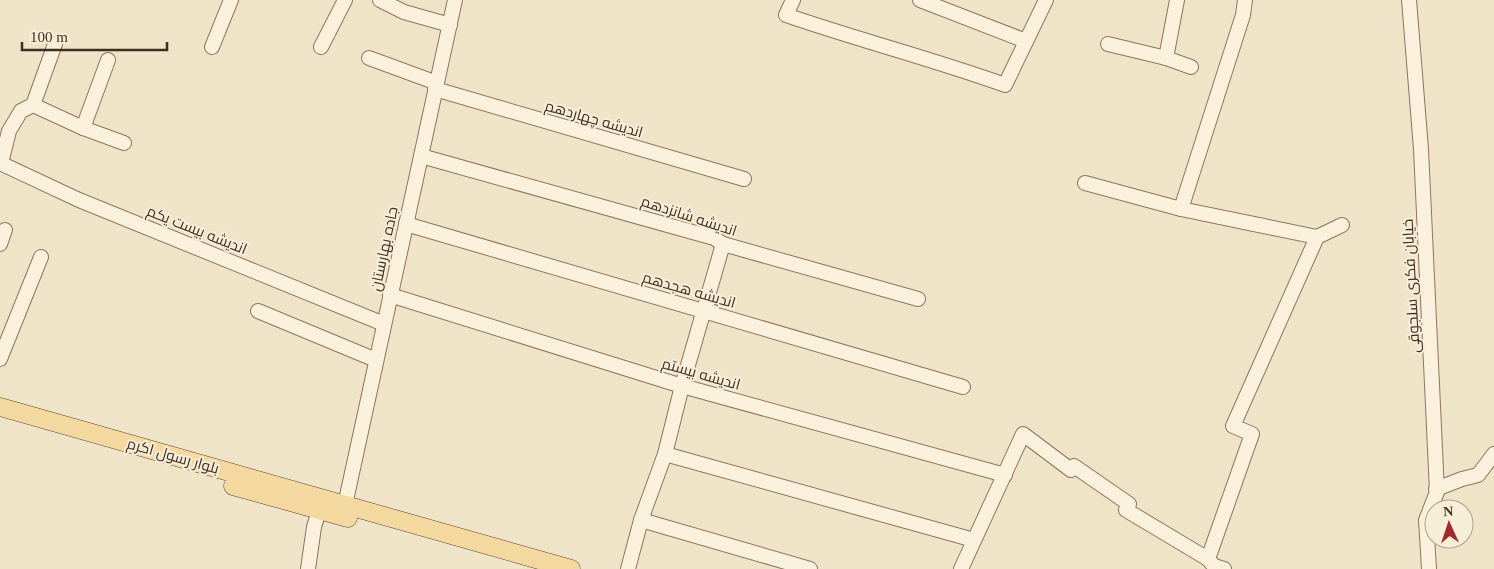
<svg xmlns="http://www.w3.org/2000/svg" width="1494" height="569" font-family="'Times New Roman',Cairo,serif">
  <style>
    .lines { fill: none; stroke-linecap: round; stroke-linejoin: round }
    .minor-casing { stroke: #8d765c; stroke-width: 16 }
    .major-casing { stroke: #5b4430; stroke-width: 19 }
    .minor { stroke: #faf1dc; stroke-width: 14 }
    .major { stroke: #f3d9a0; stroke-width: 18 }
    .labels { text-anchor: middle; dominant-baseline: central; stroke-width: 4; stroke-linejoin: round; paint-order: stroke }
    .street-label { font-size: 15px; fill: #3d2e20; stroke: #f7eed8 }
  </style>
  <rect width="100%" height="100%" fill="#f0e4c8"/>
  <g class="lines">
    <defs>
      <g id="minor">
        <polyline points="380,0 404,12 450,25"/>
        <path d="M793,0L786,15C858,40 933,59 1005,85L1046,0"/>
        <polyline points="920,0 1026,41"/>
        <polyline points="1409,0 1421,149 1437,492 1426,520 1429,569"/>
        <polyline points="1108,44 1166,58 1191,67"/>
        <polyline points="212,47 231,0"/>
        <polyline points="321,47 345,0"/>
        <polyline points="369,58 437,83"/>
        <polyline points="1166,58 1177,0"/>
        <polyline points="435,89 744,179"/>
        <polyline points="33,105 83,128 124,143"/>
        <polyline points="83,128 108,60"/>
        <polyline points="421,156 714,238 723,244 918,299"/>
        <polyline points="0,163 79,200 384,324"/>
        <polyline points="1,163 9,131 21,111 33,105 55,44"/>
        <polyline points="1085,183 1181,209 1317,237 1342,225"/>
        <polyline points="1181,209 1243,15 1245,0"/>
        <polyline points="406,224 963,387"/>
        <polyline points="0,244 5,230"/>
        <polyline points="390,295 682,386 1005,475"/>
        <polyline points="258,311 376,360"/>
        <polyline points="0,359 41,257"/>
        <polyline points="665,454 974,540"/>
        <polyline points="1436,489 1462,479 1478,475 1494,454"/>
        <polyline points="345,505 455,0"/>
        <polyline points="641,520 810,569"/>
        <polyline points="308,569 314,527 319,511"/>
        <polyline points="628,569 641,520 665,454 682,386 723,244"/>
        <polyline points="961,569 1023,434 1071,470 1074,466 1129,504 1126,510 1208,559"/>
        <polyline points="1224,569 1214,566 1208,559 1252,434 1233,426 1317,237"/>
      </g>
      <g id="major">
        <polyline points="0,407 571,569"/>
        <polyline points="233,486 348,518"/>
      </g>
    </defs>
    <use href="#minor" class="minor-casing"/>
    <use href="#major" class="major-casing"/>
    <use href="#minor" class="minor"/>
    <use href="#major" class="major"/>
  </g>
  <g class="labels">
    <g class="street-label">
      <text transform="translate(594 119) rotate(16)">اندیشه چهاردهم</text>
      <text transform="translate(689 216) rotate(18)">اندیشه شانزدهم</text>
      <text transform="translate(197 230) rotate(22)">اندیشه بیست یکم</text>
      <text transform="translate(384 249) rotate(-78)">جاده بهارستان</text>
      <text transform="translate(1411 286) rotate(-93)">خیابان فکری سلجوقی</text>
      <text transform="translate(689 290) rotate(16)">اندیشه هجدهم</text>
      <text transform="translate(701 374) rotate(16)">اندیشه بیستم</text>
      <text transform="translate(173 456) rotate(16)">بلوار رسول اکرم</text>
    </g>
  </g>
  <g transform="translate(1449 524) rotate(357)"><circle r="24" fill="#f7eed8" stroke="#ada18e"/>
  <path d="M0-4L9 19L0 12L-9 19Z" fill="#9e2a2b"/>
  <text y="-8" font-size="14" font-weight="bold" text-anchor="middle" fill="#3d2e20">N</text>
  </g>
  <path d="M22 42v8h145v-8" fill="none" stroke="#3d2e20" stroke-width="2.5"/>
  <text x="30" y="42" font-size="15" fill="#3d2e20" stroke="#f7eed8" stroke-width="4" paint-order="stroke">100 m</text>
</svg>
